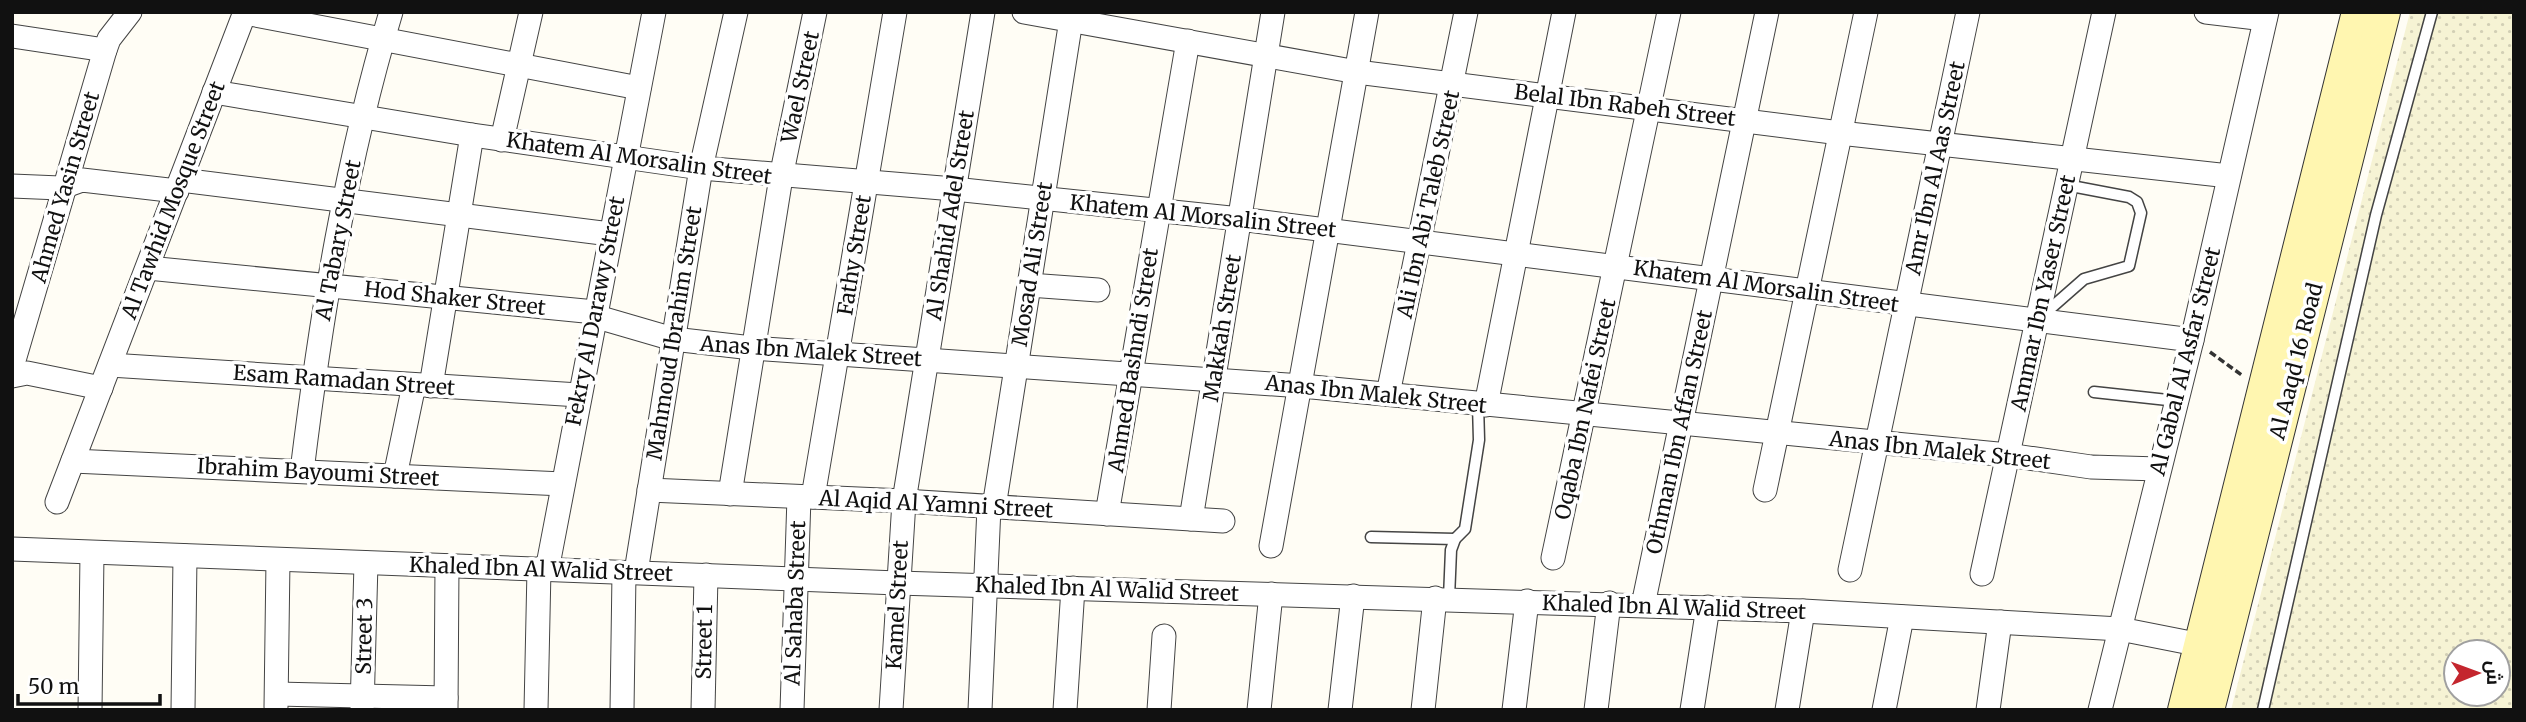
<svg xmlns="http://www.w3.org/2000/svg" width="2526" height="722" font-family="Merriweather,Cairo,serif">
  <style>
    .farmland { fill: url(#farmland-dots); fill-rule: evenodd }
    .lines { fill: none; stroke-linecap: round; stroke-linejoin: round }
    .lane-casing { stroke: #444; stroke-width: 13 }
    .street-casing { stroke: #444; stroke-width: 25 }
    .secondary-casing { stroke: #333; stroke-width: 34 }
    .path { stroke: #333; stroke-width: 3.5; stroke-dasharray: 7 3.5; stroke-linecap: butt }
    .lane { stroke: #fff; stroke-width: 10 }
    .street { stroke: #fff; stroke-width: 23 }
    .secondary { stroke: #fff6b0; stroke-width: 32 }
    .labels { text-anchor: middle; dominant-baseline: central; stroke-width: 7; stroke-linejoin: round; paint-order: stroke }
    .street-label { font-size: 21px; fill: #111; stroke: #fff }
  </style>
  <defs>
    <pattern id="farmland-dots" width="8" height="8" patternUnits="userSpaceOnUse" patternTransform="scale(1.75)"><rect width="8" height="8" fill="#f6f3d4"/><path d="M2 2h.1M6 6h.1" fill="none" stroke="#d2cfb5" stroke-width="1.8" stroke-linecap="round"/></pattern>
  </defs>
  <rect width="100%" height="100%" fill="#fffdf5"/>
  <path class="farmland" d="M2410,12H2514V710H2231ZM2456,652H2498V694H2456Z"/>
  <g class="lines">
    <defs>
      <g id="lane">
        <polyline points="2043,315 2084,279 2129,266 2141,213 2137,202 2129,197 2066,185"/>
        <polyline points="2094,392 2177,401"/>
        <polyline points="1371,537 1455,539"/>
        <polyline points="1449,598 1451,550 1455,539 1465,529 1479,440 1478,404"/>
        <polyline points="2263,710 2376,215 2432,12"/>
      </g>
      <g id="street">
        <polyline points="1024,12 1357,72 1840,133 2229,176"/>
        <polyline points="2206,12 2265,19"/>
        <polyline points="245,13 639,88"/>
        <polyline points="12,36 105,50"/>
        <polyline points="214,92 472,135 701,168 954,189 1240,219 2192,340"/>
        <polyline points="502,140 531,12"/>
        <polyline points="181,180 610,234"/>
        <polyline points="12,186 60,188 82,180 177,191"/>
        <polyline points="148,268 595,312"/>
        <polyline points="1029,285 1098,290"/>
        <polyline points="594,316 673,339 752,348 1302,386 2008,455 2091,467 2159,469"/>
        <polyline points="110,365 579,395"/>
        <polyline points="12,367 105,50 109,39 130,12"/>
        <polyline points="12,376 27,373 101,388"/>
        <polyline points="431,386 472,135"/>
        <polyline points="1388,394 1466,12"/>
        <polyline points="1486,405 1564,12"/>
        <polyline points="73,461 563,484"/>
        <path d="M302,471C321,316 346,162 391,12"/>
        <polyline points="395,476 414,385"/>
        <polyline points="649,490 904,501 1223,521"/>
        <polyline points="1765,490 1866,12"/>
        <polyline points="730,494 781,177 815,12"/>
        <polyline points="813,497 895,12"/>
        <polyline points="57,502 245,12"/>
        <polyline points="994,507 1071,20"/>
        <polyline points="1107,514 1188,41"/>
        <polyline points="1191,519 1273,12"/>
        <polyline points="1271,546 1367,12"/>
        <polyline points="12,549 898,583 1803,611 2120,629 2201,645"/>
        <polyline points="1553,558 1669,12"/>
        <polyline points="547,570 654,12"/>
        <polyline points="1850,570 1968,12"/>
        <polyline points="636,572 701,168 736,12"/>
        <polyline points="1982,574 2104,12"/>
        <polyline points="1643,605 1767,12"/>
        <polyline points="277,694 446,698"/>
        <polyline points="276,707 278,560"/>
        <polyline points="90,710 92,553"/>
        <polyline points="183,710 185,556"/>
        <polyline points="362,710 366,563"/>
        <polyline points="446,710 447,566"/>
        <polyline points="536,710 539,569"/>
        <polyline points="622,710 624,573"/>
        <polyline points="703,710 706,575"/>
        <polyline points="792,710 799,497"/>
        <polyline points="891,710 904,501 983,12"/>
        <polyline points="980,710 989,507"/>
        <polyline points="1065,710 1073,588"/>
        <polyline points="1159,710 1164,636"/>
        <polyline points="1259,710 1271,594"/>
        <polyline points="1340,710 1353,596"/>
        <polyline points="1423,710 1435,598"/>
        <polyline points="1514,710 1527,601"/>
        <polyline points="1596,710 1609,603"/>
        <polyline points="1692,710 1708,607"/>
        <polyline points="1787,710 1803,611"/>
        <polyline points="1884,710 1902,617"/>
        <polyline points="1988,710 2000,622"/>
        <polyline points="2100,710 2192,340 2267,12"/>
      </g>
      <g id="secondary">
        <polyline points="2184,710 2358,12"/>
        <polyline points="2208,710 2384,12"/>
      </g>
    </defs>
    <use href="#lane" class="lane-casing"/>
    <use href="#street" class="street-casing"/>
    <use href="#secondary" class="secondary-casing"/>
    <polyline class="path" points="2210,352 2243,376"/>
    <use href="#lane" class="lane"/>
    <use href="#street" class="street"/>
    <use href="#secondary" class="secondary"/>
  </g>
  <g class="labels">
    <g class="street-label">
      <text transform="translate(800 87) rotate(-78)">Wael Street</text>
      <text transform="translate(1625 105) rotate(7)">Belal Ibn Rabeh Street</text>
      <text transform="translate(639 158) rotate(8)">Khatem Al Morsalin Street</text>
      <text transform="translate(1935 168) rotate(-78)">Amr Ibn Al Aas Street</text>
      <text transform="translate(65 187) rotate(-74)">Ahmed Yasin Street</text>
      <text transform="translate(173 200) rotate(-69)">Al Tawhid Mosque Street</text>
      <text transform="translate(1428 204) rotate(-78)">Ali Ibn Abi Taleb Street</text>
      <text transform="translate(950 215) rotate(-81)">Al Shahid Adel Street</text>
      <text transform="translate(1203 216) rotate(6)">Khatem Al Morsalin Street</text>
      <text transform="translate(338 240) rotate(-79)">Al Tabary Street</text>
      <text transform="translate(854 255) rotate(-81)">Fathy Street</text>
      <text transform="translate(1032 264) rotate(-81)">Mosad Ali Street</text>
      <text transform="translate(1766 286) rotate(8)">Khatem Al Morsalin Street</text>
      <text transform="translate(2043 293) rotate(-78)">Ammar Ibn Yaser Street</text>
      <text transform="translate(455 298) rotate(6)">Hod Shaker Street</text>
      <text transform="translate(595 311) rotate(-79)">Fekry Al Darawy Street</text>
      <text transform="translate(1222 328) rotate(-81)">Makkah Street</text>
      <text transform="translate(674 333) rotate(-81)">Mahmoud Ibrahim Street</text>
      <text transform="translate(811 351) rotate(4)">Anas Ibn Malek Street</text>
      <text transform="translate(1133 360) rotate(-81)">Ahmed Bashndi Street</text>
      <text transform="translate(2185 361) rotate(-76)">Al Gabal Al Asfar Street</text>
      <text transform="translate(2296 361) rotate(-76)">Al Aaqd 16 Road</text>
      <text transform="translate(344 380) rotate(4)">Esam Ramadan Street</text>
      <text transform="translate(1376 394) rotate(6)">Anas Ibn Malek Street</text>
      <text transform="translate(1585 409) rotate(-78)">Oqaba Ibn Nafei Street</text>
      <text transform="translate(1679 432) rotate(-78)">Othman Ibn Affan Street</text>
      <text transform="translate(1940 450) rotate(6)">Anas Ibn Malek Street</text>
      <text transform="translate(318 472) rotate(3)">Ibrahim Bayoumi Street</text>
      <text transform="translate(936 504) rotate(3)">Al Aqid Al Yamni Street</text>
      <text transform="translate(541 569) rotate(2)">Khaled Ibn Al Walid Street</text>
      <text transform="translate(1107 589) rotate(2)">Khaled Ibn Al Walid Street</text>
      <text transform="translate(795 603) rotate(-88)">Al Sahaba Street</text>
      <text transform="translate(897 605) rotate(-87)">Kamel Street</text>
      <text transform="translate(1674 607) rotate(2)">Khaled Ibn Al Walid Street</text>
      <text transform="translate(364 636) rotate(-89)">Street 3</text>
      <text transform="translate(704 642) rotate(-89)">Street 1</text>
    </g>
  </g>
  <rect width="2526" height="722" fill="none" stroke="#111111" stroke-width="28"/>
  <g transform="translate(2477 673) rotate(89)"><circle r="33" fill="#ffffff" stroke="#a0a0a0" stroke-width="2"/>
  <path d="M0-5L12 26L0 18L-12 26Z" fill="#c4262e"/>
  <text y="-10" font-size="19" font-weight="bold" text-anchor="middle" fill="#111111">ش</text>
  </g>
  <path d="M18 694v10h142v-10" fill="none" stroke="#111111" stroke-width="3.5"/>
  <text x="28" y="694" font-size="21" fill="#111111" stroke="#ffffff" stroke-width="5" paint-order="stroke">50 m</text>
</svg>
